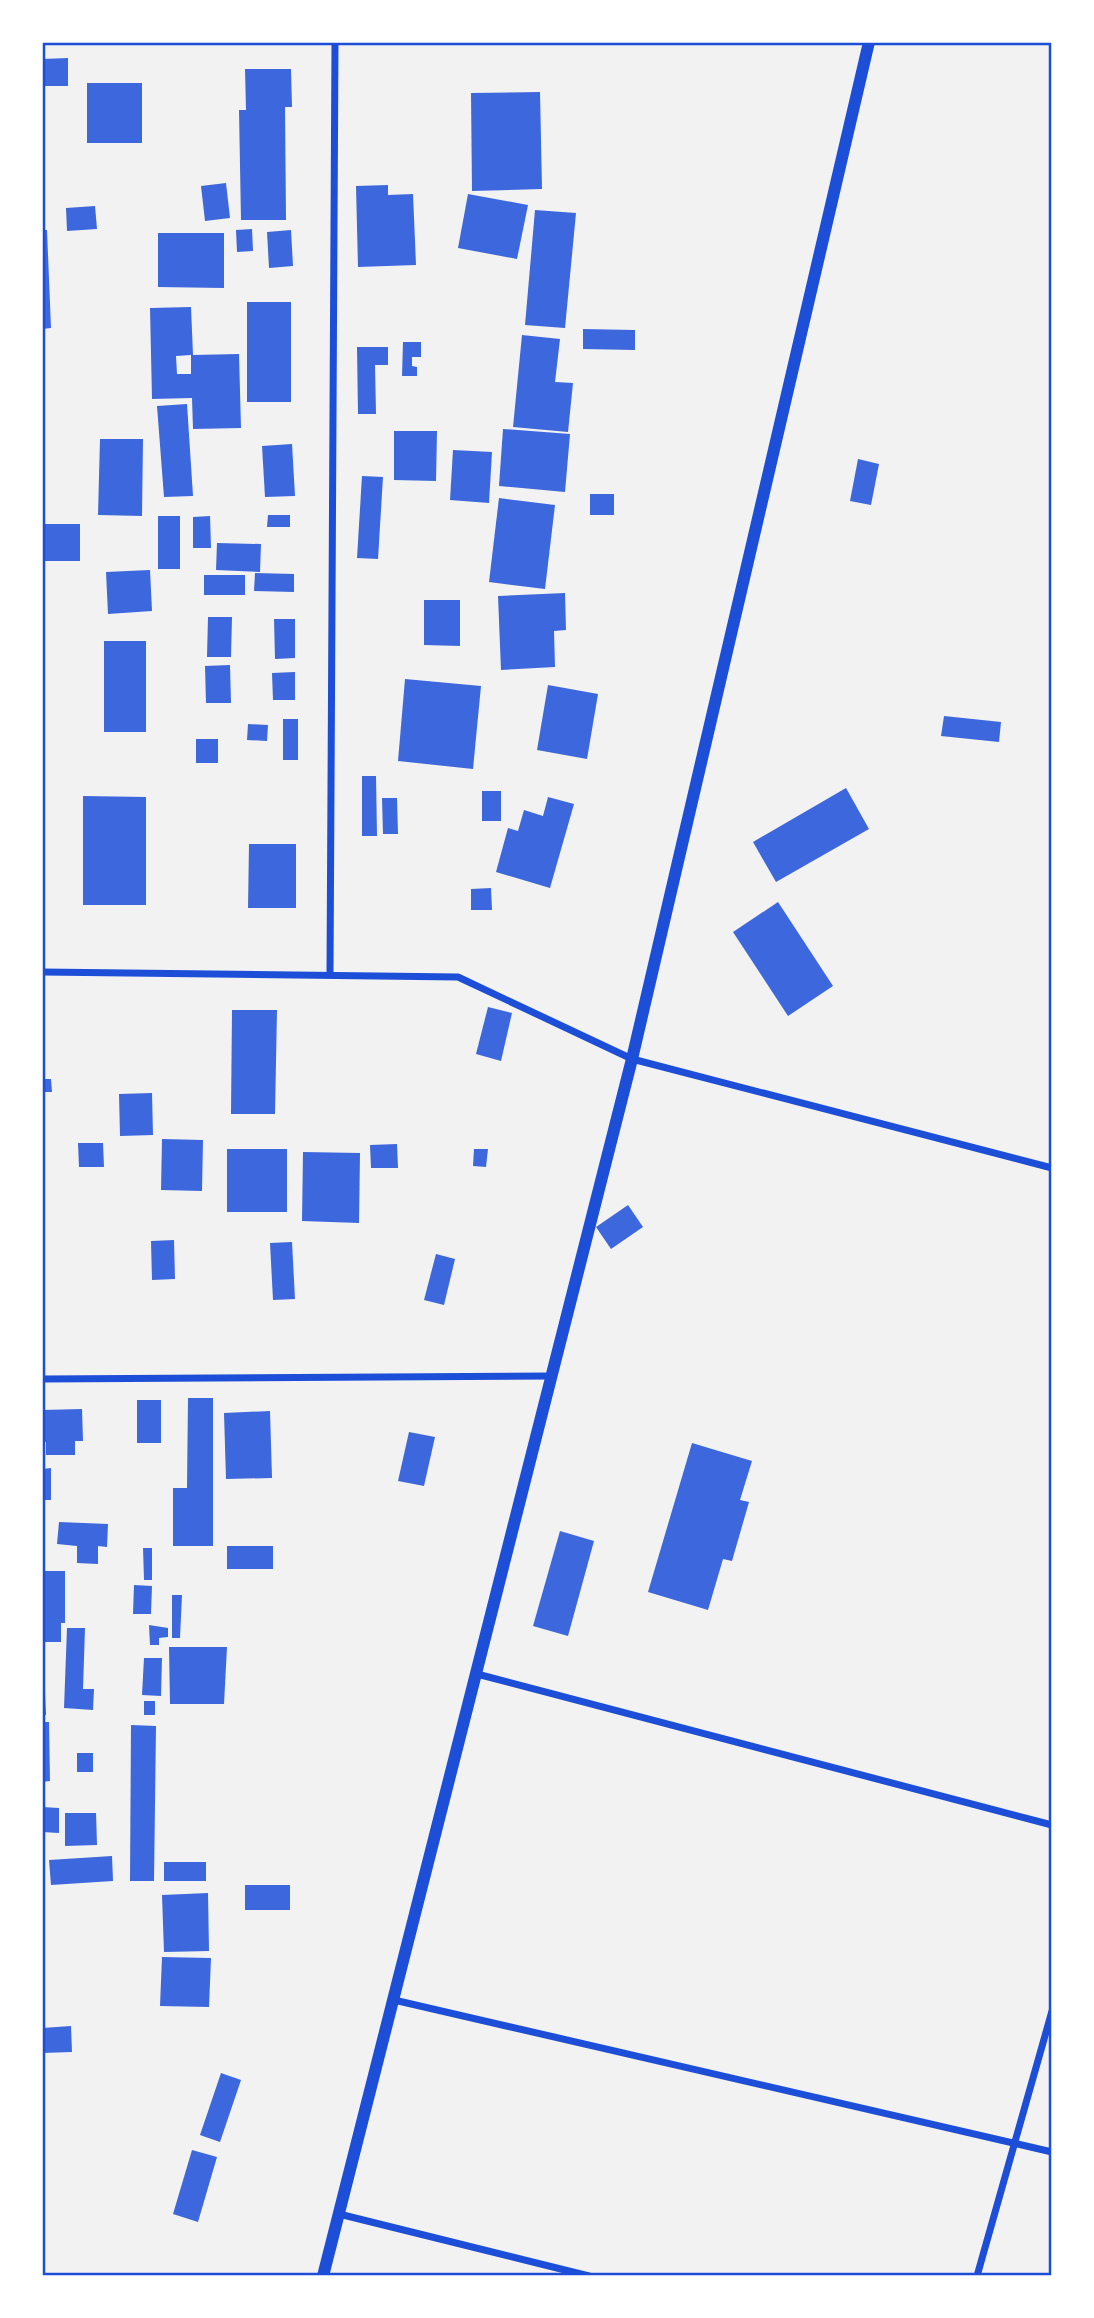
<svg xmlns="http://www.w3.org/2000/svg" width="1094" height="2318" font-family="'Times New Roman',serif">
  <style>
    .building { fill: #3d67dc; fill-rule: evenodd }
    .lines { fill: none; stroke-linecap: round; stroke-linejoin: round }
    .minor { stroke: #1d4ed8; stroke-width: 7 }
    .tertiary { stroke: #1d4ed8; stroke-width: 12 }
    .neatline { fill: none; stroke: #1d4ed8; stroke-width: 2.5 }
  </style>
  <rect width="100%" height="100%" fill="#f2f2f2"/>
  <g class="building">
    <polygon points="68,58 68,86 42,86 42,59"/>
    <polygon points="245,69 291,69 292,107 285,107 286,220 241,220 239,110 246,110"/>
    <rect x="87" y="83" width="55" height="60"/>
    <polygon points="540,92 542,189 472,191 471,93"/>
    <polygon points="226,183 230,218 205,221 201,186"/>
    <polygon points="388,185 388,195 413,194 416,265 358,267 356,186"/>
    <polygon points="468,194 528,205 517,259 458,248"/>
    <polygon points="95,206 97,229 67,231 66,208"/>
    <polygon points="535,210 576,213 565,328 525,325"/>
    <polygon points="252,229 253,251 237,252 236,230"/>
    <polygon points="42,230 47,230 51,328 42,329"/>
    <polygon points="291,230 293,266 269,268 267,232"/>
    <polygon points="158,233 224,233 224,288 158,287"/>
    <rect x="247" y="302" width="44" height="100"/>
    <path d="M191,307L193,355L239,354L241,428L193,429L192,398L152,399L150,308ZM191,355V374H177L176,356Z"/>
    <polygon points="583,329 635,330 635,350 583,349"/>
    <polygon points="522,335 560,339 555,382 573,383 568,432 513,427"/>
    <polygon points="403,342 421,342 421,357 412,357 412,366 417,367 417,376 402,376"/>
    <polygon points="357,347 388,347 388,365 375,365 376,414 358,414"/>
    <polygon points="187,404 193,496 164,497 157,406"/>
    <polygon points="503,429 570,434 565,492 499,486"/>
    <polygon points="394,431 437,431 436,481 394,480"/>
    <polygon points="100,439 143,439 142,516 98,515"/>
    <polygon points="292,444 295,496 265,497 262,446"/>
    <polygon points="453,450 492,452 489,503 450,500"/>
    <polygon points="858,459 879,464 871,505 850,501"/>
    <polygon points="362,476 383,477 378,559 357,558"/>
    <rect x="590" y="494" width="24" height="21"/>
    <polygon points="499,498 555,505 545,589 489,582"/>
    <polygon points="268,515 290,515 290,527 267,527"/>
    <rect x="158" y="516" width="22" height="53"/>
    <polygon points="210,516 211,548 193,548 193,517"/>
    <rect x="42" y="524" width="38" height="37"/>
    <polygon points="217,543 261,544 260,572 216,570"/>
    <polygon points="150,570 152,611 108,614 106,572"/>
    <polygon points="255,573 294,574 294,592 254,591"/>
    <rect x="204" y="575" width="41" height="20"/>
    <polygon points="565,593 566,630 554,631 555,667 501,670 498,596"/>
    <polygon points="424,600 460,600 460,646 424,645"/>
    <polygon points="208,617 232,617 231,657 207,657"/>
    <polygon points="274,619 295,619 295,658 275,659"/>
    <rect x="104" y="641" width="42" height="91"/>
    <polygon points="230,665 231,703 206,703 205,666"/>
    <polygon points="295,672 295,700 273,700 272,673"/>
    <polygon points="405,679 481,686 473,769 398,761"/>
    <polygon points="548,685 598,694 587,759 537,750"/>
    <polygon points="944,716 1001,722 999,742 941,736"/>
    <rect x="283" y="719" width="15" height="41"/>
    <polygon points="248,724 268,725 267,741 247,740"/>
    <rect x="196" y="739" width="22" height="24"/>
    <polygon points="362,776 376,776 377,836 362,836"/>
    <polygon points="846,788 869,829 776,882 753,842"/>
    <rect x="482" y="791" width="19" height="30"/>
    <polygon points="83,796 146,797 146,905 83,905"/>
    <polygon points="548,797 574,804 550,888 496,872 508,828 518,831 524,810 543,816"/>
    <polygon points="382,798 397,798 398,834 383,834"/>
    <polygon points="249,844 296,844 296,908 248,908"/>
    <polygon points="491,888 492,910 471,910 471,889"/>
    <polygon points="778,902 833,986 788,1016 733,932"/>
    <polygon points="488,1007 512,1013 501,1061 476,1054"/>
    <polygon points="232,1010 277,1010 275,1114 231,1114"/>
    <polygon points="42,1079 51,1079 52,1092 42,1092"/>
    <polygon points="152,1093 153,1135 120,1136 119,1094"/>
    <polygon points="162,1139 203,1140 202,1191 161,1190"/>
    <polygon points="78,1143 103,1143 104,1167 79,1167"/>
    <polygon points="397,1144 398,1168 371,1168 370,1145"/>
    <rect x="227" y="1149" width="60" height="63"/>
    <polygon points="474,1149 488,1149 486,1167 473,1166"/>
    <polygon points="303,1152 360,1153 359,1223 302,1221"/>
    <polygon points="628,1205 643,1227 611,1249 596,1227"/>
    <polygon points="174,1240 175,1279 152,1280 151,1241"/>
    <polygon points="292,1242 295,1299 273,1300 270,1243"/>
    <polygon points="436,1254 455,1259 444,1305 424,1300"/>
    <polygon points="188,1398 213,1398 213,1546 173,1546 173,1488 187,1488"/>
    <rect x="137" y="1400" width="24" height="43"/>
    <polygon points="82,1409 83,1441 75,1441 75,1455 46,1455 46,1442 42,1442 42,1410"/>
    <polygon points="270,1411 272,1478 226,1479 224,1413"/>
    <polygon points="409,1432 435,1437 424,1486 398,1481"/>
    <polygon points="692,1443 752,1461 740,1500 749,1502 732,1561 723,1559 708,1610 648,1592"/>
    <polygon points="51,1468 51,1500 42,1500 42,1469"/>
    <polygon points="59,1522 108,1524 107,1547 98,1546 98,1564 77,1563 77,1546 57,1544"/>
    <polygon points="560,1531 594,1541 568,1636 533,1626"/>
    <rect x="227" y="1546" width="46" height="23"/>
    <polygon points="143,1548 152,1548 152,1580 144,1580"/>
    <polygon points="42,1571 65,1571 65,1623 61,1623 61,1642 42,1642"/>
    <polygon points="134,1585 152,1586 151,1614 133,1614"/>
    <polygon points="172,1595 182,1595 180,1638 172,1638"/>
    <polygon points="149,1625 168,1628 168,1637 159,1638 159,1645 150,1645"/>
    <polygon points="67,1628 85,1628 83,1689 94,1689 93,1710 64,1708"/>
    <polygon points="169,1647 227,1647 224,1704 170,1704"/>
    <polygon points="144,1658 162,1658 161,1696 142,1695"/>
    <polygon points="42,1693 45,1693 46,1715 42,1715"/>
    <rect x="144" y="1701" width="11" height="14"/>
    <polygon points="42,1722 49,1722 50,1781 42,1782"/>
    <polygon points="131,1725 156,1726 154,1881 130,1881"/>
    <rect x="77" y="1753" width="16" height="19"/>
    <polygon points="42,1807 59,1808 59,1833 42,1832"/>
    <polygon points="65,1813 96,1813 97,1845 65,1846"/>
    <polygon points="112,1856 113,1881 51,1885 49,1860"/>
    <rect x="164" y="1862" width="42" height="19"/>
    <rect x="245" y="1885" width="45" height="25"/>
    <polygon points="208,1893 209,1951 164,1952 162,1895"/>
    <polygon points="162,1957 211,1958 209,2007 160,2006"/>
    <polygon points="71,2026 72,2052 42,2053 42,2028"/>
    <polygon points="221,2073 241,2080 220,2142 200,2135"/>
    <polygon points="192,2150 217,2157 198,2222 173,2214"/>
  </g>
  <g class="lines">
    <g class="minor">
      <polyline points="42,972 458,977 632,1059 1052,1168"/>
      <polyline points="330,973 335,42"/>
      <polyline points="42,1379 551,1376"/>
      <polyline points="477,1674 1052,1825"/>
      <polyline points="394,2000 1052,2152"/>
      <polyline points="339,2214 589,2276"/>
      <polyline points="977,2276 1052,2011"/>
    </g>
    <polyline class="tertiary" points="323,2276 632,1059 869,42"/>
  </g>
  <rect width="1094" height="2318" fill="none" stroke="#ffffff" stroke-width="88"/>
  <rect x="44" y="44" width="1006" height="2230" class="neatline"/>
</svg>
